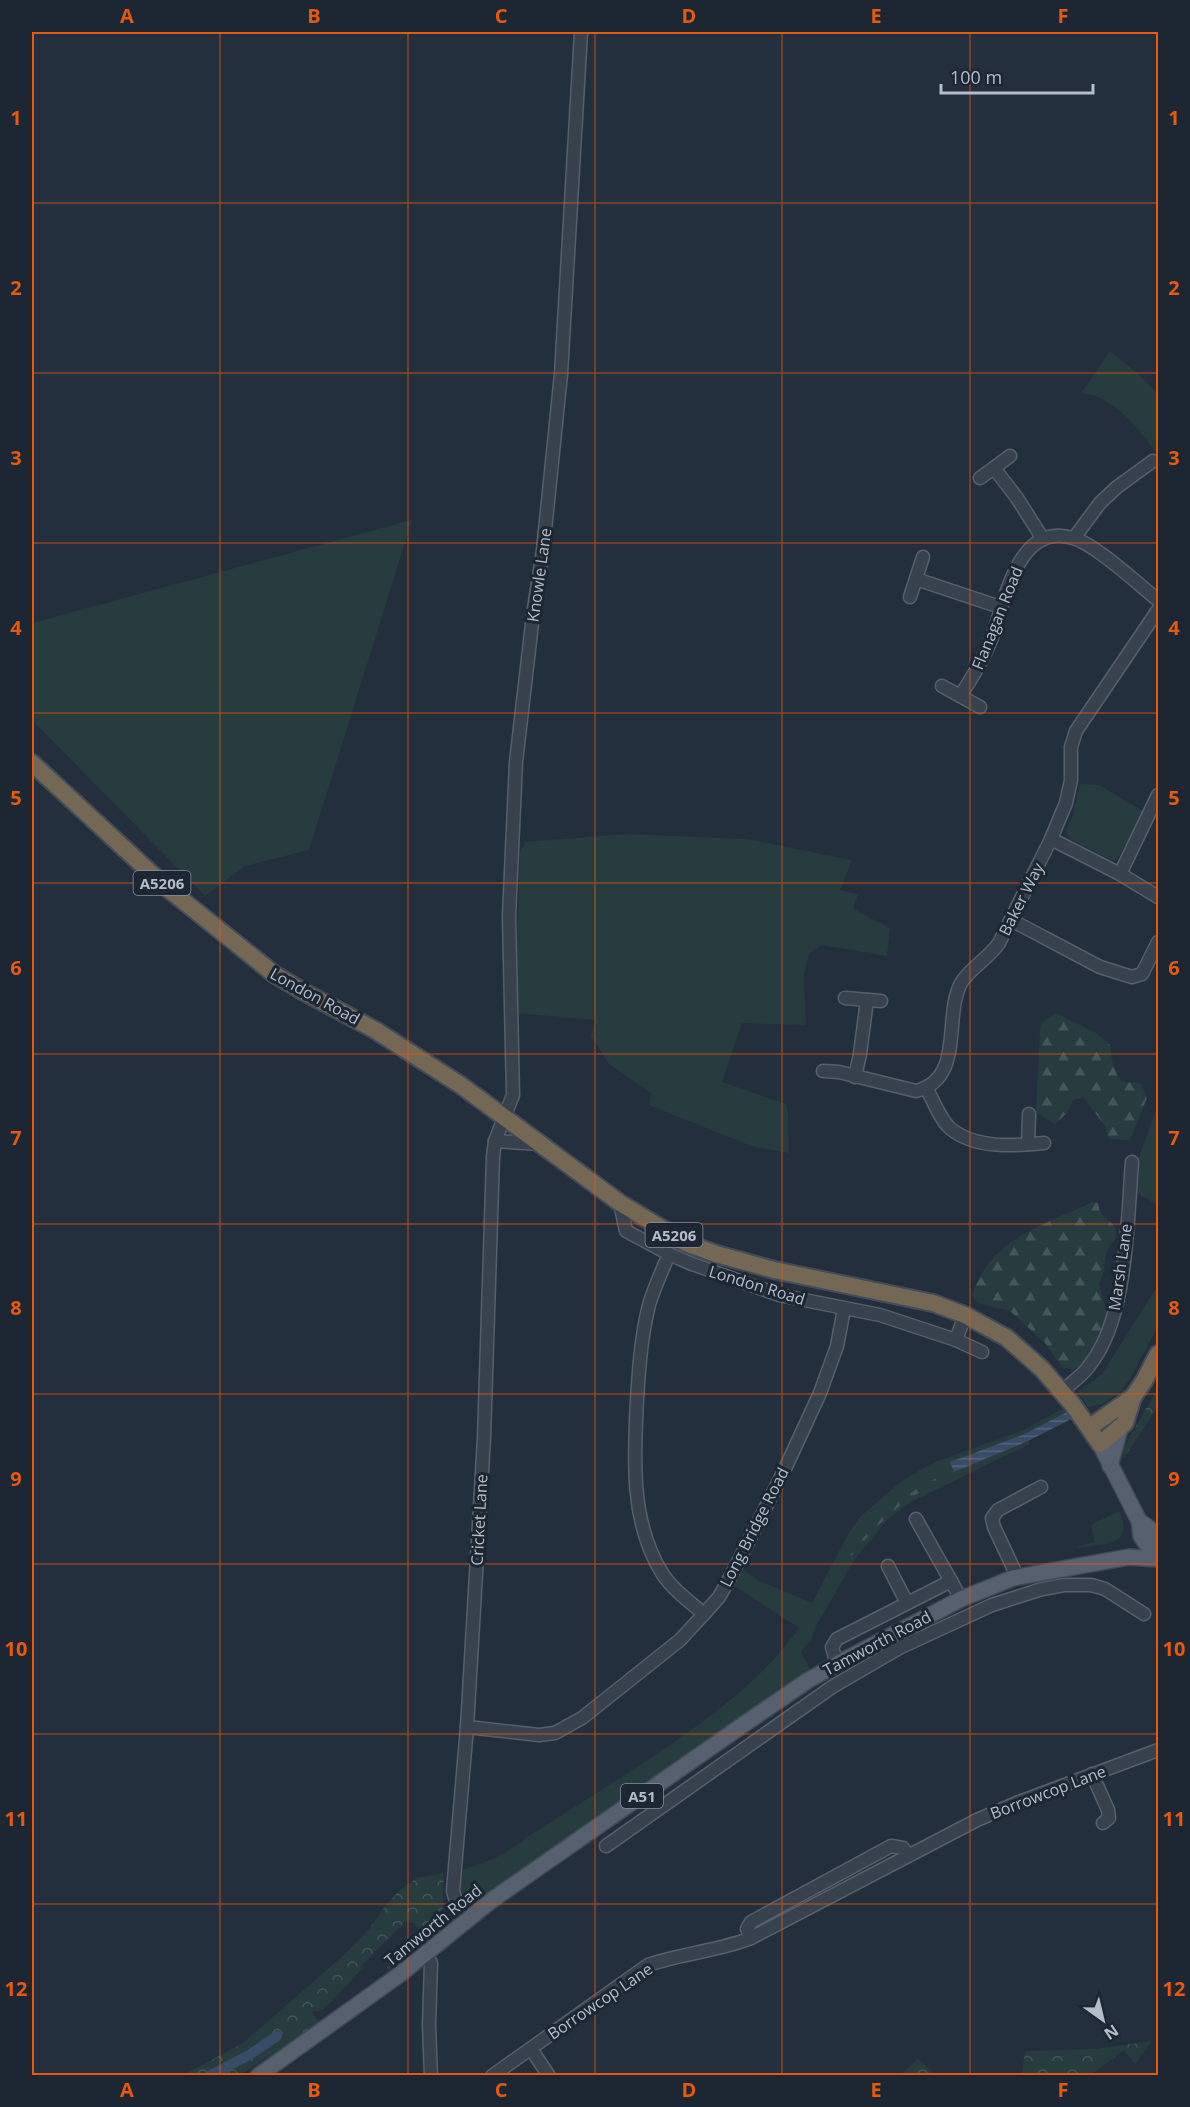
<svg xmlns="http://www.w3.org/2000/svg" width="1190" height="2107" font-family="'Open Sans',sans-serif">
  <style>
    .grass { fill: #263c3f }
    .forest { fill: url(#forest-firs) }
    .park { fill: url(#park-crowns) }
    .water { fill: url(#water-rules) }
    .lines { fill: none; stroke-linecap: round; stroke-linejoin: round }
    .canal { stroke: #394c67; stroke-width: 10 }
    .minor-casing { stroke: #565f6c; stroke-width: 15 }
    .major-casing { stroke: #414a57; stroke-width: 18 }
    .highway-casing { stroke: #434c59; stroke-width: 20 }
    .minor { stroke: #38414e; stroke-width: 12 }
    .major { stroke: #56606e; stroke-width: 15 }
    .highway { stroke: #746855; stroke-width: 16 }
    .grid { fill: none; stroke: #e8590c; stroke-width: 1.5; stroke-opacity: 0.55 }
    .labels { text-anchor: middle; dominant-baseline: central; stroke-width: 6; stroke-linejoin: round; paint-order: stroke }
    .shield { fill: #1d2633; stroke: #878f9c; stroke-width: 1.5 }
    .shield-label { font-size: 15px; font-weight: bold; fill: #b4bcc9 }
    .street-label { font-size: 16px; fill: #b4bcc9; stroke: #1d2633 }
    .neatline { fill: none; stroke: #e8590c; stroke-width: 2 }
    .grid-label { font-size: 20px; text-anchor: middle; font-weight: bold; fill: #e8590c }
  </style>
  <defs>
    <pattern id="forest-firs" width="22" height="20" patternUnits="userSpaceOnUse" patternTransform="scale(1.5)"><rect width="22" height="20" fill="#263c3f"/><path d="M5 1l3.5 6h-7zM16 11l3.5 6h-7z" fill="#435659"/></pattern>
    <pattern id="park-crowns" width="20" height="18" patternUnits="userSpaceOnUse" patternTransform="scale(1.5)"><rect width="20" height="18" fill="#263c3f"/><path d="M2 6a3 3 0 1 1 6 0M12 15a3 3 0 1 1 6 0" fill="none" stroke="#435659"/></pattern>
    <pattern id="water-rules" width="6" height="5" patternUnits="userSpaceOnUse" patternTransform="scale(1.5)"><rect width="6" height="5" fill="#394c67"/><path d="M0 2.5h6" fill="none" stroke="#53647b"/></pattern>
  </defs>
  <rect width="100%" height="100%" fill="#242f3e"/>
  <g class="grass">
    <path d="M1110,351L1137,373L1158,394V454C1138,430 1116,396 1081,393Z"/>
    <polygon points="412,520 309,850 245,866 205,896 32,720 32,623"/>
    <polygon points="1080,784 1099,785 1143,811 1120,855 1113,861 1070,839 1066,831 1073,815"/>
    <polygon points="626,834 747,839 852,860 840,890 858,894 853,909 890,928 887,956 821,945 809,954 804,974 806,1025 742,1023 722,1082 786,1104 788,1112 789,1153 754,1147 649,1105 651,1093 609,1064 591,1036 595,1020 515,1013 520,853 525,842"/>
    <polygon points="1158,1105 1158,1205 1137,1193 1139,1157"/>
    <polygon points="1158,1285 1158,1326 1130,1379 1120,1392 1103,1404 1088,1407 1077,1392 1102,1374"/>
    <path d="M1064,1408L1073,1418L1028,1440L1030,1444L909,1503L887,1520L855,1559L816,1626L811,1640L801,1652L813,1673L483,1899H470L460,1893V1871L493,1859L524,1841V1839C573,1808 623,1777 671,1744C719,1711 765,1676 799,1628L730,1583L739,1568L762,1582L812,1603L848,1534L861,1516L903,1480L935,1462L1023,1430Z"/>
    <path d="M1119,1511C1135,1546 1105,1543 1079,1548L1076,1547L1095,1542L1091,1525Z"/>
  </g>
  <g class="forest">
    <path d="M1056,1013L1096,1033L1110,1045C1111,1059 1113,1070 1122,1082C1129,1083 1134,1081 1141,1084L1147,1098L1130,1140L1109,1139L1105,1126L1083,1097L1073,1100L1067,1113L1055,1124L1036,1113L1040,1031L1041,1023Z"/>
    <path d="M1094,1202L1098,1203C1099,1206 1099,1210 1101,1213C1110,1225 1116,1220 1116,1239C1100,1251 1108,1271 1099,1283C1100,1294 1106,1304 1107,1315C1108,1331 1087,1362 1074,1370L1062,1367L1045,1343L1010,1311L978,1303L972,1296C989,1239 1045,1224 1094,1202Z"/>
    <path d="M956,1471L951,1477L907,1499L873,1530L850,1558V1556C876,1518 911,1484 956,1471Z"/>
    <path d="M442,1918C437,1944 408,1956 389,1970L387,1967L389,1958L406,1948L417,1934Z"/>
  </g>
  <g class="park">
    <polygon points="1158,1388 1158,1406 1124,1458 1123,1449"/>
    <polygon points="444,1873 442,1918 421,1932 413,1923 405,1922 361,1966 363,1968 324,2009 311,2012 318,2021 316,2027 281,2052 275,2052 240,2075 181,2076 243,2043 344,1955 370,1928 382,1910 399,1891 417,1878"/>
    <polygon points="1152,2041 1135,2064 1124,2050 1091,2075 1022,2075 1025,2051 1097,2049"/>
    <polygon points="918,2059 936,2075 900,2075"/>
  </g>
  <polygon class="water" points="1067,1412 1073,1418 1028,1441 954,1472 950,1462 1025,1434"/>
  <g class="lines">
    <polyline class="canal" points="209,2076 249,2055 277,2036"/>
    <defs>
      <g id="minor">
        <polyline points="994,468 1017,498 1043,539"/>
        <polyline points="980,478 1010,456"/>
        <polyline points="1074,538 1100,503 1117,487 1153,461"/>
        <polyline points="916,579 1000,607"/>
        <polyline points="910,597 923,557"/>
        <polyline points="942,686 980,707"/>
        <path d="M960,696C972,678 983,660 991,640C1005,604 1016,521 1073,538C1095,544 1139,585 1158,600"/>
        <polyline points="1051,839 1120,874 1158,897"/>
        <polyline points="1120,874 1158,795"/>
        <polyline points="1011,920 1100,967 1132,977 1142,974 1158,942"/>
        <polyline points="845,998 881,1001"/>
        <path d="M823,1071L839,1072L916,1091C965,1079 943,1017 961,983C970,968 988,959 999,943L1051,839L1066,803L1071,780V747L1076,731L1158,610"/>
        <polyline points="855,1077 860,1054 867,1000"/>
        <path d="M926,1088C934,1101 940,1120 951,1129C976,1149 1015,1146 1044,1143"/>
        <polyline points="495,1141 539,1144"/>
        <polyline points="1028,1144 1029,1114"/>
        <polyline points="620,1203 626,1231 669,1254 692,1264 779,1295 880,1315 956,1340 982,1352"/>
        <path d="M669,1254C662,1271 654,1288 649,1305C641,1337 639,1368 637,1400C634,1457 630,1522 662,1573C672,1589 689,1601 704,1614"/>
        <polyline points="956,1340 965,1315"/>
        <path d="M1062,1391C1071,1383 1082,1376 1089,1366C1128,1318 1127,1222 1132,1162"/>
        <polyline points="916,1519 951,1581"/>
        <polyline points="888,1566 907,1603"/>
        <polyline points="1017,1576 994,1527 992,1518 998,1510 1041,1487"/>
        <polyline points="837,1664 832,1647 837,1639 951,1581 961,1599"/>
        <polyline points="467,1727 539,1735 555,1733 582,1718 680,1640 704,1614 719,1597 732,1574 784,1471 820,1393 837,1346 844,1309"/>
        <polyline points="1092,1774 1108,1810 1109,1818 1103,1823"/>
        <polyline points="606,1846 832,1687 899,1648 992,1605 1042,1589 1064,1585 1091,1585 1105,1589 1144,1614"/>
        <polyline points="467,1921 457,1904 453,1891 467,1727 484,1438 493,1157 495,1141 513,1095 509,916 516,762 533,615 543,550 561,374 581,32"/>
        <polyline points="751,1938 747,1929 751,1922 891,1846 903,1848 908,1855"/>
        <polyline points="425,1954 431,1963 429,2025 431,2076"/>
        <polyline points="531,2049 549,2076"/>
        <path d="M492,2076L648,1965C682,1953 719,1951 751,1938L977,1820L1019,1802L1158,1750"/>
      </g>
      <g id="major">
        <polyline points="1100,1444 1139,1521 1141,1536 1152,1552 1158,1556"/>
        <polyline points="1110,1466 1120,1428"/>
        <polyline points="1139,1521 1149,1528 1158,1541"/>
        <polyline points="258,2076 399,1975 492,1900 740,1727 807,1681 837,1664 961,1599 1013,1578 1129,1557 1158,1559"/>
      </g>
      <g id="highway">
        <polyline points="32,763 166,887 274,974 302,991 375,1030 462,1086 620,1203 686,1243 716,1254 774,1270 933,1303 965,1315 1007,1338 1042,1369 1073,1405 1100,1444 1125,1423 1133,1397"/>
        <polyline points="1090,1427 1133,1397 1144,1381 1158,1354"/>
      </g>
    </defs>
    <use href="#minor" class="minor-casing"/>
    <use href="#major" class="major-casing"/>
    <use href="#highway" class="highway-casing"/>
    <use href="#minor" class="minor"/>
    <use href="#major" class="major"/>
    <use href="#highway" class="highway"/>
  </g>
  <path class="grid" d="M220,32V2076M408,32V2076M595,32V2076M782,32V2076M970,32V2076M32,203H1158M32,373H1158M32,543H1158M32,713H1158M32,883H1158M32,1054H1158M32,1224H1158M32,1394H1158M32,1564H1158M32,1734H1158M32,1904H1158"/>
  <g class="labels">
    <g class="shield">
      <rect x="133.5" y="871" width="57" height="24" rx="4.5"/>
      <rect x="645.5" y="1223" width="57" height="24" rx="4.5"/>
      <rect x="621" y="1784" width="42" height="24" rx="4.5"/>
    </g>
    <g class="shield-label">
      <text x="162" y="883">A5206</text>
      <text x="674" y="1235">A5206</text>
      <text x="642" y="1796">A51</text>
    </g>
    <g class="street-label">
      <text transform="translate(539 575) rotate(-82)">Knowle Lane</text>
      <text transform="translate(997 618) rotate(-68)">Flanagan Road</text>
      <text transform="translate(1021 899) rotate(-63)">Baker Way</text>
      <text transform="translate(315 996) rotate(29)">London Road</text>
      <text transform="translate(1120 1267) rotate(-82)">Marsh Lane</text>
      <text transform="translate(757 1285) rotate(17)">London Road</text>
      <text transform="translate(479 1520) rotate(-87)">Cricket Lane</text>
      <text transform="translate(754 1527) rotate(-63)">Long Bridge Road</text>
      <text transform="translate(877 1643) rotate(-28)">Tamworth Road</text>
      <text transform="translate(1048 1792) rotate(-21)">Borrowcop Lane</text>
      <text transform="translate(433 1925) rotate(-39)">Tamworth Road</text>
      <text transform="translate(600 2001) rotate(-34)">Borrowcop Lane</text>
    </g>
  </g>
  <rect width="1190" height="2107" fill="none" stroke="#1d2633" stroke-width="66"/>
  <g transform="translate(1103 2020) rotate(146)" stroke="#1d2633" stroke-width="4.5" paint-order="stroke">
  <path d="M0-4.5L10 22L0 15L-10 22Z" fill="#b4bcc9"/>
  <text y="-9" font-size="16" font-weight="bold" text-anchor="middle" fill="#b4bcc9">N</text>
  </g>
  <path d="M941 84v9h152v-9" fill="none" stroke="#b4bcc9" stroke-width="3"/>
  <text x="950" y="84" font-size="18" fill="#b4bcc9" stroke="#1d2633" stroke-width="4.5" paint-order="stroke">100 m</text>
  <rect x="33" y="33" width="1124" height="2041" class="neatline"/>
  <g class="grid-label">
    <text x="127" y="23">A</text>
    <text x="314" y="23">B</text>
    <text x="501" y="23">C</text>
    <text x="689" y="23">D</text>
    <text x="876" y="23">E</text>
    <text x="1063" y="23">F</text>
    <text x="16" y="125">1</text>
    <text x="1174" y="125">1</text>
    <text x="16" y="295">2</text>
    <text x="1174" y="295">2</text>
    <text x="16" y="465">3</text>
    <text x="1174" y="465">3</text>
    <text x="16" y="635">4</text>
    <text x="1174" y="635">4</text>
    <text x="16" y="805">5</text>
    <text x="1174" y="805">5</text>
    <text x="16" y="975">6</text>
    <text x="1174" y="975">6</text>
    <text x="16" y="1145">7</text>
    <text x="1174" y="1145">7</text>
    <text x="16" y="1315">8</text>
    <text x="1174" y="1315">8</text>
    <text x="16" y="1486">9</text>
    <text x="1174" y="1486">9</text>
    <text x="16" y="1656">10</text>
    <text x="1174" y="1656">10</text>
    <text x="16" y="1826">11</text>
    <text x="1174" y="1826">11</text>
    <text x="16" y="1996">12</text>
    <text x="1174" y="1996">12</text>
    <text x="127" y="2097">A</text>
    <text x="314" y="2097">B</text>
    <text x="501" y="2097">C</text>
    <text x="689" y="2097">D</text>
    <text x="876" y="2097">E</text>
    <text x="1063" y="2097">F</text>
  </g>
</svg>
